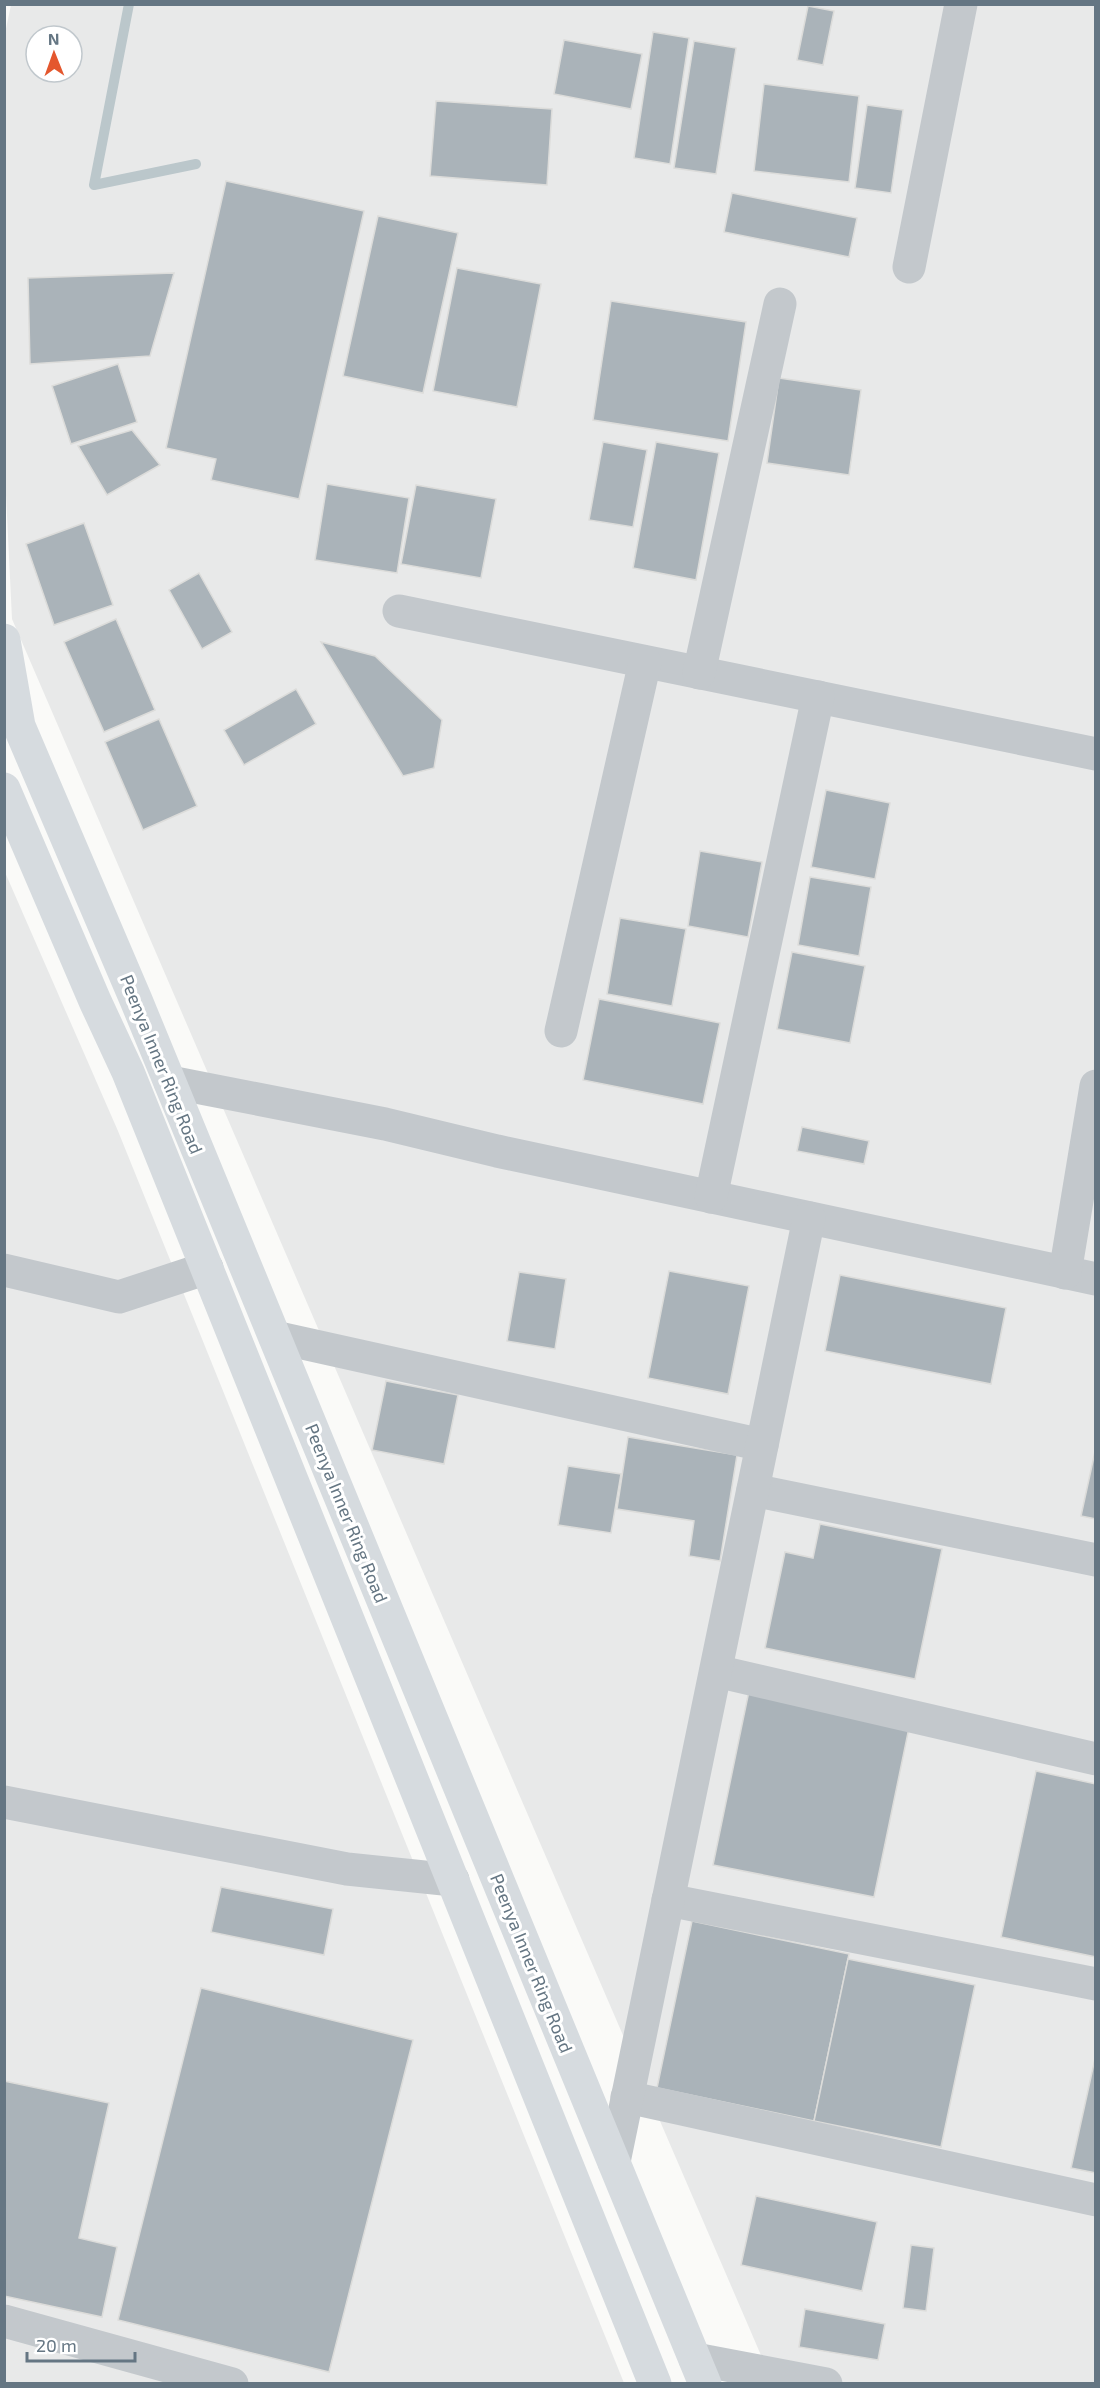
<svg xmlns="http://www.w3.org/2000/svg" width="1100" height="2388" font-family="'Exo 2',sans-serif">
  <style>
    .built { fill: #e8e9e9; fill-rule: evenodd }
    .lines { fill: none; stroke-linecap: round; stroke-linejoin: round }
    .stream { stroke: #bbc7cb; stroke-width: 10 }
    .building { fill: #aab3b9; stroke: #dcdcda; stroke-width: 1.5 }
    .minor { stroke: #c3c8cc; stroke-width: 33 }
    .major { stroke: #d6dbdf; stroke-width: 33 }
    .labels { text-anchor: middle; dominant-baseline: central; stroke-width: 6; stroke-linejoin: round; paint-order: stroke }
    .street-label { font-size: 18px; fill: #657683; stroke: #fff }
  </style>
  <rect width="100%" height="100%" fill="#fafaf8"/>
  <g class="built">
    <path d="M11,5H1095V2383H773L12,619L4,453V38ZM36,36H72V72H36Z"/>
    <polygon points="4,870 118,1131 624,2383 5,2383"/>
  </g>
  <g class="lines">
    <polyline class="stream" points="129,4 94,185 196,164"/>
  </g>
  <g class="building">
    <polygon points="808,6 834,11 823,65 797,60"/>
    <polygon points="653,32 689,38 670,164 634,158"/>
    <polygon points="564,40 642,54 631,109 554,94"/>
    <polygon points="694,41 736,48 716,174 674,168"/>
    <polygon points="764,84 859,96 849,182 754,171"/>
    <polygon points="436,101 552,109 547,185 430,176"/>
    <polygon points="867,105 903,110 891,193 855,188"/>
    <polygon points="226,181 364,211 299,499 211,480 216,459 166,448"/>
    <polygon points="732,193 857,218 849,257 724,232"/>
    <polygon points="378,216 458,233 423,393 343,376"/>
    <polygon points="457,268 541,284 517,407 433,391"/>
    <polygon points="174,273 150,356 30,364 28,278"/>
    <polygon points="611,301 746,322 728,441 593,420"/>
    <polygon points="118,364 137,422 71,444 52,386"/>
    <polygon points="779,378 861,390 849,475 767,463"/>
    <polygon points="132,430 160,465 107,495 78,446"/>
    <polygon points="603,442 647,450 633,527 589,520"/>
    <polygon points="656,442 719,453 696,580 633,568"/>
    <polygon points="327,484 409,498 397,573 315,560"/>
    <polygon points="416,485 496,499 481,578 401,564"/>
    <polygon points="84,523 113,605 54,625 26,544"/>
    <polygon points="199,573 232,632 202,649 169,590"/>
    <polygon points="116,619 155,710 104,732 64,642"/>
    <polygon points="321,642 375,656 442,720 434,768 403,776"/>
    <polygon points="296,689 316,724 244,765 224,730"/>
    <polygon points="159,719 197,806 143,830 105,742"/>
    <polygon points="826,790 890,803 875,879 811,867"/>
    <polygon points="700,851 762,862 748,937 688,926"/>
    <polygon points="810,877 871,887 859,956 798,945"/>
    <polygon points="620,918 686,929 672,1006 607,994"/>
    <polygon points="792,952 865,966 850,1043 777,1029"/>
    <polygon points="599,999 720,1023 703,1104 583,1080"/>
    <polygon points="802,1127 869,1141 864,1164 797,1151"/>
    <polygon points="669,1271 749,1286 728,1394 648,1378"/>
    <polygon points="519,1272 566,1279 555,1349 507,1341"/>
    <polygon points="840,1275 1006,1308 991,1384 825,1351"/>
    <polygon points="386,1381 458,1395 444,1464 372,1450"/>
    <polygon points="628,1437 737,1455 720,1561 689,1556 694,1521 617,1509"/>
    <polygon points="1096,1447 1096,1519 1081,1516"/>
    <polygon points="568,1466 621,1474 611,1533 558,1525"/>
    <polygon points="820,1524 942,1549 915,1679 765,1648 785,1552 813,1558"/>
    <polygon points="749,1691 910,1723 874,1897 713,1865"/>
    <polygon points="1036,1771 1096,1784 1096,1957 1001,1937"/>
    <polygon points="221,1887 333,1909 324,1955 211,1932"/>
    <polygon points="692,1921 849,1954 814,2121 657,2088"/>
    <polygon points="848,1959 975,1985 941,2147 814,2121"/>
    <polygon points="201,1988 413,2040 329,2372 118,2320"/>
    <polygon points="1096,2054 1096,2173 1071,2168"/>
    <polygon points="4,2081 109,2103 79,2238 117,2247 102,2317 4,2296"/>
    <polygon points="756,2196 877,2222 862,2291 741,2265"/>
    <polygon points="911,2245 934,2248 926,2311 903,2308"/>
    <polygon points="805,2309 885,2324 878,2360 799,2347"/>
  </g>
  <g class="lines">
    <g class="minor">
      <polyline points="909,267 961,4"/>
      <polyline points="399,611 1096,754"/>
      <polyline points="699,673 780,304"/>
      <polyline points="561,1031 645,662"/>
      <polyline points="170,1082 385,1124 497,1151 1096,1279"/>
      <polyline points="711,1197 818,697"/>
      <polyline points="4,1270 119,1297 207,1268"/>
      <polyline points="1065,1273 1096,1086"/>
      <polyline points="275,1337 762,1445"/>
      <polyline points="753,1490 1096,1560"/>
      <polyline points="716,1671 1096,1759"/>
      <polyline points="4,1802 347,1869 453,1880"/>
      <polyline points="668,1900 1096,1984"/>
      <polyline points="627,2097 1096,2200"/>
      <polyline points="614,2162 809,1218"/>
      <polyline points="4,2321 232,2384"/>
      <polyline points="695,2359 826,2384"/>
    </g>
    <g class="major">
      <polyline points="4,640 19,726 136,1000 705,2384"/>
      <polyline points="4,789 95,1001 128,1072 655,2384"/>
    </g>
  </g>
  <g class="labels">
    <g class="street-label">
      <text transform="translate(162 1064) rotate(68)">Peenya Inner Ring Road</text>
      <text transform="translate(347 1513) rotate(68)">Peenya Inner Ring Road</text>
      <text transform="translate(532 1963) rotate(68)">Peenya Inner Ring Road</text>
    </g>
  </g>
  <rect width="1100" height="2388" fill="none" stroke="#657683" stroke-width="12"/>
  <g transform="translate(54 54) rotate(359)"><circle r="28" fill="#ffffff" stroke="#c1c8cd" stroke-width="1.5"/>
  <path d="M0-4.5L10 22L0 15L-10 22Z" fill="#e4572e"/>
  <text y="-9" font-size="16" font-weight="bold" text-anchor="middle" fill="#657683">N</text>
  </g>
  <path d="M27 2352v9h108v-9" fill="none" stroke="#657683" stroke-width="3"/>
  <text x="36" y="2352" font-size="18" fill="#657683" stroke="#ffffff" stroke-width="4.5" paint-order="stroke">20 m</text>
</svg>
